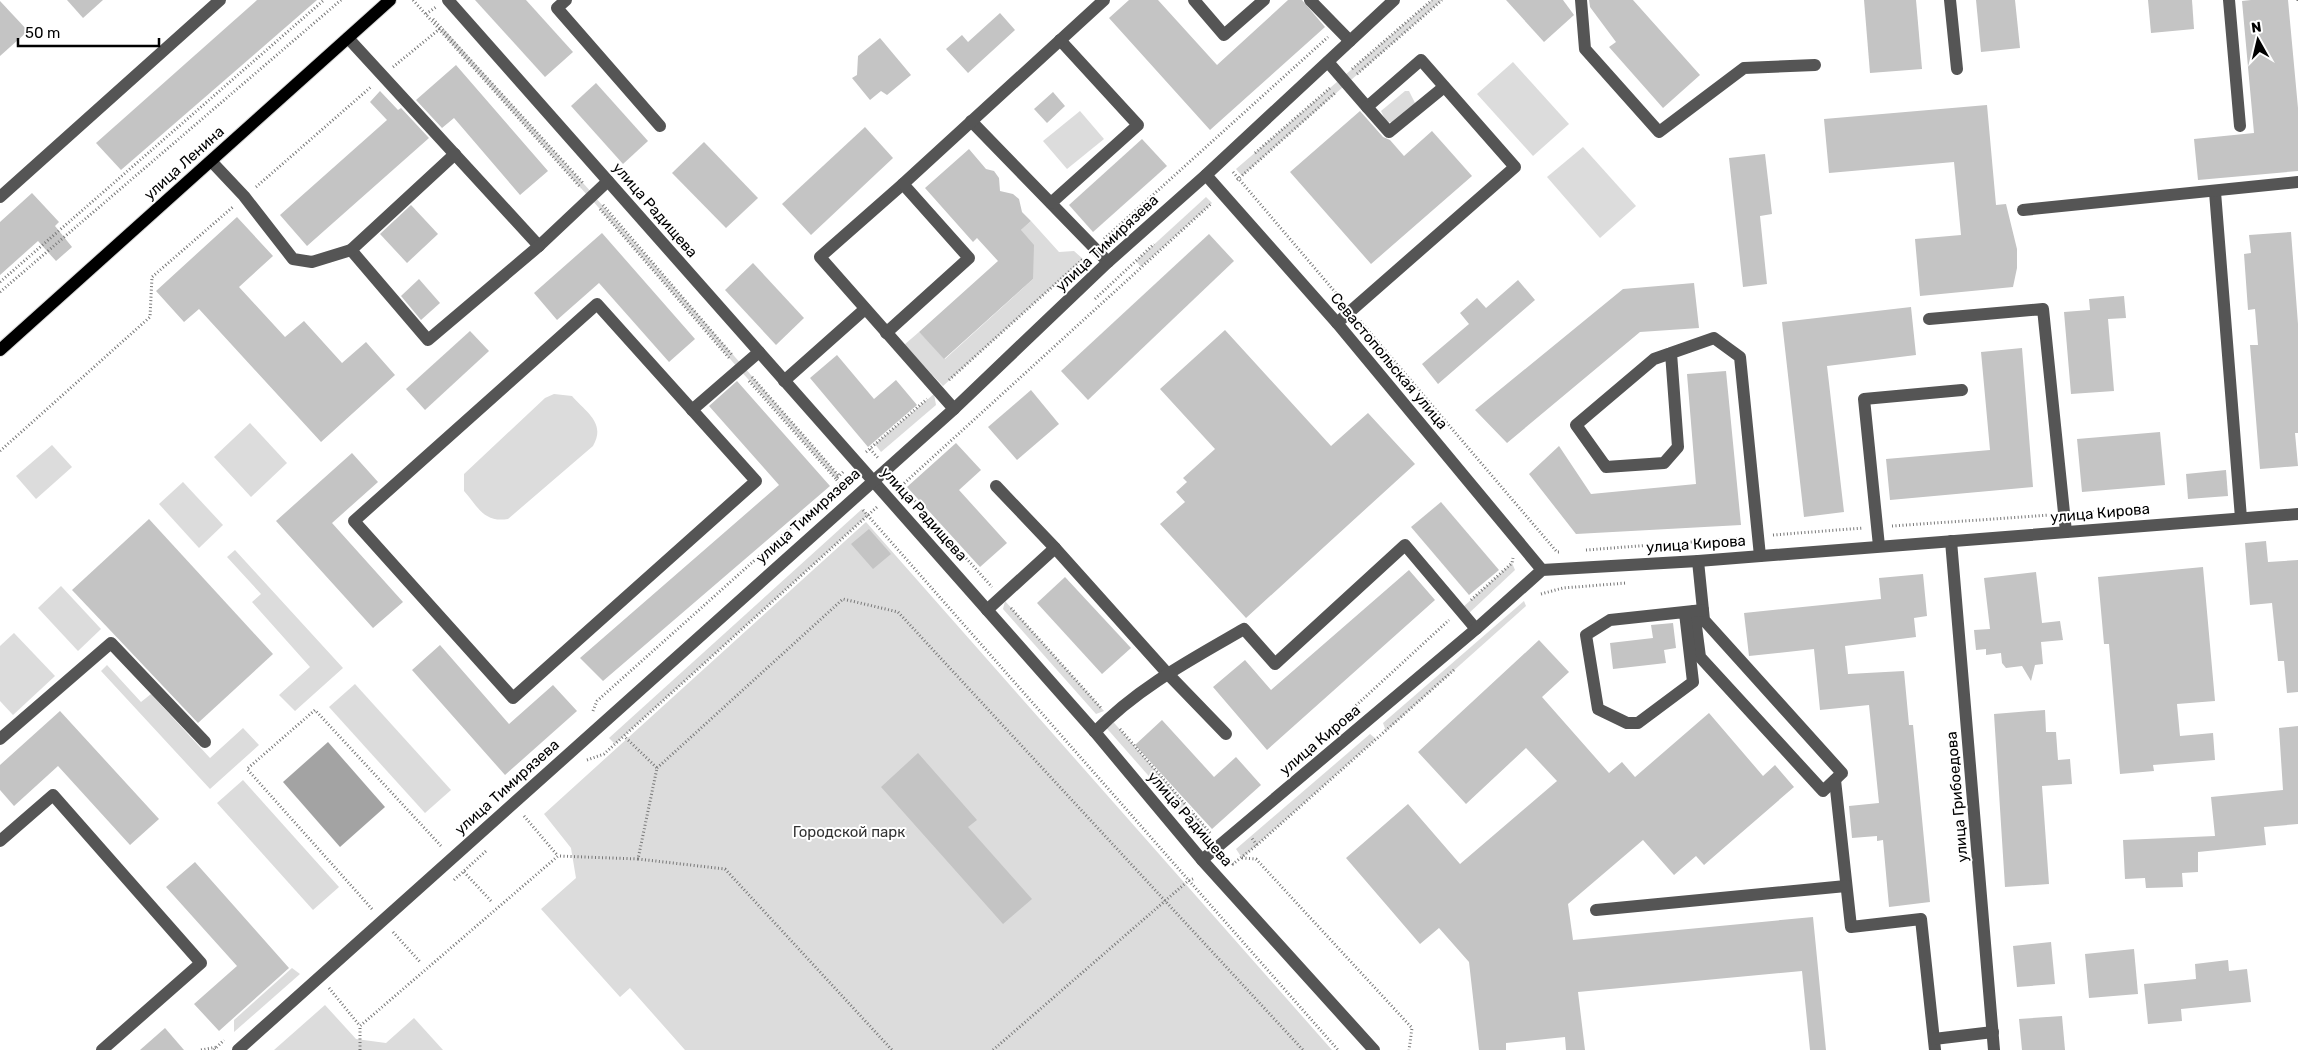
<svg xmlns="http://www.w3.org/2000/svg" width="2298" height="1050" font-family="Rubik,sans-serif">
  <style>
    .green { fill: #dcdcdc }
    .water { fill: #a3a3a3 }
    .building { fill: #c4c4c4 }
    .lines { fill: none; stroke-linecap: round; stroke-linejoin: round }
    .major-casing { stroke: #dbdbdb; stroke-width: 14 }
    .path { stroke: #777; stroke-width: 3; stroke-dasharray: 1 2.5; stroke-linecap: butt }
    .minor { stroke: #555; stroke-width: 12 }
    .major { stroke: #000; stroke-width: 12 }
    .labels { text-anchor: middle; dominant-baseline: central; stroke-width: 4; stroke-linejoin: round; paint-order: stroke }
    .street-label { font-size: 15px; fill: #000; stroke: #fff }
    .park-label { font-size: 15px; fill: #333; stroke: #fff }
  </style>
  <rect width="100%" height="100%" fill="#fff"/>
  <g class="green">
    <polygon points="1432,0 1442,0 1242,176 1236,169"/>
    <polygon points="444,29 592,193 588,196 441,32"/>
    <polygon points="1513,62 1569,124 1533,156 1477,94"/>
    <polygon points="1405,91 1409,91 1415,103 1392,123 1386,121 1381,111"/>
    <polygon points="1080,111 1104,139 1067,169 1043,141"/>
    <polygon points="1583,147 1636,206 1600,238 1547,177"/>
    <polygon points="595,197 742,365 738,368 592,200"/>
    <polygon points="1206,197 1212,203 1141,267 1136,261"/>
    <polygon points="1031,221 1059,252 1074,251 1083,259 943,386 904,345 919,332 945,359 1033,279 1021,230"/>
    <polygon points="744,367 839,476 836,479 740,370"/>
    <path d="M554,394L572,396C587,413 606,423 593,446L508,519C484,523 478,507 464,491V474L545,398Z"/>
    <polygon points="934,394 936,405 881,452 875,444"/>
    <polygon points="250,423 287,463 251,497 214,457"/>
    <polygon points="52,445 72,467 36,499 16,476"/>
    <polygon points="183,482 223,525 199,548 159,504"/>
    <polygon points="862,509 868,515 615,744 609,738"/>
    <polygon points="866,522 1332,1050 685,1050 630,988 620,997 541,909 576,878 571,848 544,814"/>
    <polygon points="235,550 343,668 295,711 279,695 310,667 252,602 261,594 227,557"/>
    <polygon points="1512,563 1515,570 1468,614 1462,608"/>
    <polygon points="61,586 101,629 78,651 38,608"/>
    <polygon points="1005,601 1104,711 1096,714 1003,609"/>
    <polygon points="1524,601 1526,606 1386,731 1383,723"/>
    <polygon points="14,633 55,676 13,715 0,701 0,646"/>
    <polygon points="107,665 141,702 151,694 210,758 243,728 259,745 210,789 101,671"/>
    <polygon points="355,684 451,790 425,813 329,707"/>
    <polygon points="1109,717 1206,828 1198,832 1103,724"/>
    <polygon points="1370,734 1376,739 1242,858 1236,849"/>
    <polygon points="243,780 339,887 313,910 217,803"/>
    <polygon points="292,968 300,974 234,1032 234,1020"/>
    <polygon points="325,1005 356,1039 386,1043 414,1018 443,1050 274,1050"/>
  </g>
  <polygon class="water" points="328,742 385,807 340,847 283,782"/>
  <g class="building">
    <polygon points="67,0 103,0 83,18"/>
    <polygon points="257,0 317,0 121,170 96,143"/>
    <polygon points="475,0 526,0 573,52 545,77"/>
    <polygon points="1129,0 1158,0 1217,65 1288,0 1302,0 1325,27 1210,130 1109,18"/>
    <polygon points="1506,0 1563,0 1574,15 1544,42"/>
    <polygon points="1589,0 1633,0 1700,75 1663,108 1609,47 1616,42 1590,7"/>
    <polygon points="1864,0 1916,0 1922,69 1870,73"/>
    <polygon points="1976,0 2015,0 2020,48 1981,52"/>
    <polygon points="2148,0 2192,0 2194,29 2151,33"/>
    <polygon points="2251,0 2288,0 2298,108 2298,171 2198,180 2194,139 2254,133 2242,1"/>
    <polygon points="0,1 28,31 0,56"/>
    <polygon points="1000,13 1015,30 968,73 946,49 962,35 968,42"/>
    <polygon points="880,38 911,75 887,95 881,91 870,100 852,78 857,75 858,56"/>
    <polygon points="456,65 548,171 520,195 454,118 442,128 416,100"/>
    <polygon points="596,83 648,141 623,164 571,106"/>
    <polygon points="380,91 398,110 401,108 429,138 307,246 280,215 387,120 370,102"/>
    <polygon points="1053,92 1065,106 1047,123 1034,109"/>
    <polygon points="1987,105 1996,205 2006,204 2017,249 2017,268 2013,287 1920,296 1915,239 1961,235 1954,162 1829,173 1824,119"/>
    <polygon points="1360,111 1383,137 1390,140 1404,156 1432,131 1472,176 1371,264 1290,172"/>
    <polygon points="865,127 893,158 811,235 782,204"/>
    <polygon points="1142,139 1167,166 1093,232 1069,205"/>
    <polygon points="704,142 758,198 726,228 672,173"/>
    <polygon points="969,149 986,169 994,171 999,178 1000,191 1013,194 1019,199 1022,212 1031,221 1021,230 1034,245 1033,279 944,359 919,332 998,261 977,238 973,242 925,188"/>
    <polygon points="1765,154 1772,214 1760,216 1767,284 1743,287 1729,158"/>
    <polygon points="32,193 59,222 55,226 72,247 56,261 38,241 0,275 0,222"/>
    <polygon points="411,205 438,234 407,263 380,234"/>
    <polygon points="237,217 273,256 239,287 285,337 304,321 342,363 366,342 395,375 321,442 199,309 184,322 156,291"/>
    <polygon points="2291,232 2298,324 2298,433 2295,433 2298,466 2260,469 2250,345 2258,345 2255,309 2248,310 2244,254 2251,253 2249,235"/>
    <polygon points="602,233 695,339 669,362 599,283 557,320 534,293"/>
    <polygon points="1209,234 1234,261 1088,400 1061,371"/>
    <polygon points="753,263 804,318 776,345 725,290"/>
    <polygon points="419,279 440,303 421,320 401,296"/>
    <polygon points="1518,280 1535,300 1438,384 1422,364 1469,324 1460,313 1477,298 1486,308"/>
    <polygon points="1694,283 1699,328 1640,332 1507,443 1475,410 1623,289"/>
    <polygon points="2124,296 2126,318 2108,319 2114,391 2071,394 2064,312 2090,310 2089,299"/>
    <polygon points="1911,307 1916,355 1827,366 1844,512 1804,517 1782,322"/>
    <polygon points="1225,330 1331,446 1368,413 1415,464 1246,618 1160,524 1185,502 1176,492 1187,482 1183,478 1215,449 1160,389"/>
    <polygon points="470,331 489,351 425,410 406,389"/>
    <polygon points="2022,348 2033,487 1890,500 1886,459 1990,450 1981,352"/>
    <polygon points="837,355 874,399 896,380 917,405 868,447 810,378"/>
    <polygon points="1726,371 1741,525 1576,534 1529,474 1559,446 1591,494 1696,484 1687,374"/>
    <polygon points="737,381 830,486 603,681 580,658 779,485 709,406"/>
    <polygon points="1031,390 1059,424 1017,460 988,427"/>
    <polygon points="2160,432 2165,485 2082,492 2077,439"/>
    <polygon points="956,443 981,470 959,490 1007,543 980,567 907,487"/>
    <polygon points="352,453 378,482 332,523 403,602 373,628 276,521"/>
    <polygon points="2226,470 2228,496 2188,499 2186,474"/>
    <polygon points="1441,502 1499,570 1469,595 1411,527"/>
    <polygon points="149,519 273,654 198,723 72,590"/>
    <polygon points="869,529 891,554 873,569 851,544"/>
    <polygon points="2266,541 2268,562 2298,560 2298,692 2287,693 2284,661 2278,661 2272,603 2250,605 2245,543"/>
    <polygon points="2203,567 2215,701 2177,704 2180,736 2213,733 2215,760 2153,765 2154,771 2120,774 2109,644 2104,644 2098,577"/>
    <polygon points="1409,570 1435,600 1267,750 1213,687 1245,660 1271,690"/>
    <polygon points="2036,572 2042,623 2060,621 2063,640 2041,642 2043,664 2035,665 2031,681 2022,666 2006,668 2002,663 2001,653 1986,655 1986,649 1976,650 1974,630 1990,629 1984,578"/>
    <polygon points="1923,574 1927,616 1914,618 1916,637 1845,646 1848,674 1904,671 1909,725 1913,725 1930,902 1889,907 1883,840 1877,841 1877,836 1852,838 1849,806 1879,803 1869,705 1820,710 1814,649 1749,656 1744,613 1881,599 1879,578"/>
    <polygon points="1065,577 1131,648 1102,674 1037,603"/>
    <polygon points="1673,623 1676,648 1664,650 1666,663 1613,669 1610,643 1653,638 1651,625"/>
    <polygon points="1539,640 1569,672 1542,697 1609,773 1622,762 1635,777 1709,713 1763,776 1775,765 1794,787 1704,865 1696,856 1674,875 1643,840 1568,904 1573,940 1813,917 1826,1050 1810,1050 1802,971 1578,992 1585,1050 1566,1050 1565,1037 1506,1043 1506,1050 1479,1050 1469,962 1439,928 1420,944 1346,858 1408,804 1460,864 1557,781 1526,748 1466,804 1418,752"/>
    <polygon points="440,645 509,724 553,685 577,711 505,775 412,670"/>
    <polygon points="2045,710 2046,732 2056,732 2058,760 2070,759 2072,784 2042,786 2049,884 2005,887 1994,714"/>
    <polygon points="60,711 159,819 130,845 58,766 14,806 0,790 0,765"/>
    <polygon points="1162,720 1214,777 1236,757 1261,785 1212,829 1135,745"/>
    <polygon points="2298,726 2298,824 2264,827 2266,845 2198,852 2198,872 2182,873 2183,887 2146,888 2145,878 2125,879 2123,840 2215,836 2211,797 2283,790 2279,728"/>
    <polygon points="918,753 977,820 968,827 1032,899 1003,924 881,787"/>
    <polygon points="195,862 289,968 219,1031 194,1004 237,966 166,887"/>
    <polygon points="2051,942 2055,984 2017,987 2013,946"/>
    <polygon points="2134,949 2138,994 2089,998 2085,954"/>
    <polygon points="2228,960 2229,971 2247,969 2251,1002 2181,1009 2182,1021 2148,1024 2144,984 2196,979 2195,964"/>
    <polygon points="2062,1016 2065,1050 2022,1050 2019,1019"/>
    <polygon points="165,1028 184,1050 140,1050"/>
  </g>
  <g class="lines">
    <defs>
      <polyline id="major" points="0,350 390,0"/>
    </defs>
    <use href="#major" class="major-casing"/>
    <g class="path">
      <polyline points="413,0 581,188"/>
      <polyline points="2298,0 2298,3"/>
      <polyline points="426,14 436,7"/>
      <polyline points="433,19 584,184"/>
      <polyline points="393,67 442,27"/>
      <polyline points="1352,69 1432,0"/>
      <polyline points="1357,74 1442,0"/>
      <polyline points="1255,153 1330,88"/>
      <polyline points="1233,172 1341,299"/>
      <polyline points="1237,180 1335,93"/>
      <polyline points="256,187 372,86"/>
      <polyline points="603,205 733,356"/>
      <polyline points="600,209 730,359"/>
      <polyline points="1104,239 1328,37"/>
      <polyline points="0,282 324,0"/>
      <polyline points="0,292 341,0"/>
      <polyline points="1095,299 1154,244"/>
      <polyline points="1360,321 1557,552 1559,552"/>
      <polyline points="752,377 839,476"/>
      <polyline points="949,380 1083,259"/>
      <polyline points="749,381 836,479"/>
      <polyline points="870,449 878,458"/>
      <polyline points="0,451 150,317 152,277 234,206"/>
      <polyline points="866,452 927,399"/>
      <polyline points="896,480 992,587"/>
      <polyline points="844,488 836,479 844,471"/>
      <polyline points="899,488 1212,203"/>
      <polyline points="863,510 1338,1050"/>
      <polyline points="2079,513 2108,511"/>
      <polyline points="1892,526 2051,515"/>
      <polyline points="1773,535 1863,528"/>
      <polyline points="1586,550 1744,538"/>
      <polyline points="1541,594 1563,588 1626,583"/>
      <polyline points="1471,600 1512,563 1513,558"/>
      <polyline points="1011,608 1101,708"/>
      <polyline points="593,711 597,701 840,484"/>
      <polyline points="1120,729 1211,834"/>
      <polyline points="1325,734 1449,620"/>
      <polyline points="587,760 604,754 877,507"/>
      <polyline points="657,768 843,599 898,612 1303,1050"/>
      <polyline points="524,816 558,856"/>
      <polyline points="1257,845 1455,669"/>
      <polyline points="1228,858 1233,864 1257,845 1251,837"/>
      <polyline points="1242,858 1256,859 1412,1028 1409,1050"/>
      <polyline points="638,859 725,869 892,1050"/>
      <polyline points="464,872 491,901"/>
      <polyline points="454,880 486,851"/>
      <polyline points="372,909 247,769 315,710 442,847"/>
      <polyline points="393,932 421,963"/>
      <polyline points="329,988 360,1026"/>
      <polyline points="201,1050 217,1047"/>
      <polyline points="214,1050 224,1040"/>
      <polyline points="360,1050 360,1026 558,856 638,859 657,768 624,736"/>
      <polyline points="993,1050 1188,881 1195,878"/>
    </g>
    <g class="minor">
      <polyline points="448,0 1095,732 1202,860 1374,1050"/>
      <polyline points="566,0 557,8 660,126"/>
      <polyline points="1194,0 1224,35 1264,0"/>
      <polyline points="1310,0 1350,41"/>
      <polyline points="1581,0 1585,49 1659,132 1744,68 1815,65"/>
      <polyline points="1950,0 1957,69"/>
      <polyline points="2229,0 2240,126"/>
      <polyline points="348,38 539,246 608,181"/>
      <polyline points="1328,62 1367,107 1421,60 1515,167 1337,323"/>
      <polyline points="1367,107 1389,132 1444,87"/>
      <polyline points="971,121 1108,262"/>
      <polyline points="211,161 244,196 293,259 312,262 351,250 428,340 539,246"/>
      <polyline points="1206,175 1337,323 1542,570"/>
      <polyline points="903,184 820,257 954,409"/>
      <polyline points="2215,192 2241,518"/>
      <polyline points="0,197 220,0"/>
      <polyline points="1051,203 1138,125 1060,40"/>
      <polyline points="2023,210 2298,182"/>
      <polyline points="351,250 455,154"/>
      <polygon points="597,304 756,481 513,698 354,521"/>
      <polyline points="1929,319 2043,309 2066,532"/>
      <polyline points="886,333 969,258 903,184 1104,0"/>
      <polyline points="1671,353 1678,447 1664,463 1606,467 1576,425 1654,359 1714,338 1740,357 1760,556"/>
      <polyline points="784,381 865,309"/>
      <polyline points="692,410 759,352"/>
      <polyline points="996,486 1055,548"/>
      <polyline points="1951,541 1994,1050"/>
      <polyline points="1879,546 1864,399 1962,390"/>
      <polyline points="987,610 1055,548 1167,673 1226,734"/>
      <polyline points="1694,611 1700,657 1823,791 1842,773 1704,620 1698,561"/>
      <polyline points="1685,613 1693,682 1638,723 1627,723 1598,709 1586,635 1610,620 1703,610"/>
      <path d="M1095,732C1137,688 1192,659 1244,629L1275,664L1405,545L1476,629"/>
      <polyline points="0,739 111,643 205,742"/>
      <polyline points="1835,780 1851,927 1921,919 1935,1050"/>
      <polyline points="0,841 53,795 201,963 102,1050"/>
      <polyline points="1202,860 1476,629 1542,570 1698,561 2298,514"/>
      <polyline points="1596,910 1846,886"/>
      <polyline points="1934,1039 1993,1032"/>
      <polyline points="238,1050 954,409 1108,262 1206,175 1394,0"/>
    </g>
    <use href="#major" class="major"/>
  </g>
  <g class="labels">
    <g class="street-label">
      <text transform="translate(184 163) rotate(-42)">улица Ленина</text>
      <text transform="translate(655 210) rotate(49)">улица Радищева</text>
      <text transform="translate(1107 243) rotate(-43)">улица Тимирязева</text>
      <text transform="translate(1389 361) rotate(50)">Севастопольская улица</text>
      <text transform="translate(2100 513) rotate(-5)">улица Кирова</text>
      <text transform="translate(924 514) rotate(48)">улица Радищева</text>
      <text transform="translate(808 516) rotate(-42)">улица Тимирязева</text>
      <text transform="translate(1696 544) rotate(-4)">улица Кирова</text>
      <text transform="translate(1320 740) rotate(-40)">улица Кирова</text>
      <text transform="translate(507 787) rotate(-42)">улица Тимирязева</text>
      <text transform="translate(1957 797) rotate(-95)">улица Грибоедова</text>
      <text transform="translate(1190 819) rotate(49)">улица Радищева</text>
    </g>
    <g class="park-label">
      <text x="849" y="832">Городской парк</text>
    </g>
  </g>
  <g transform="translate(2258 40) rotate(352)" stroke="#ffffff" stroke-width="4" paint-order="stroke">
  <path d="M0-4L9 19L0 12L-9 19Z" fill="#000000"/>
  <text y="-8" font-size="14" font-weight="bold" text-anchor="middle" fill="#000000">N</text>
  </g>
  <path d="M18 38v8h141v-8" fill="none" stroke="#000000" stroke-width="2.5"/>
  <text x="25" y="38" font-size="15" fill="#000000" stroke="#ffffff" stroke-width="4" paint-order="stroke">50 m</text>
</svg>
